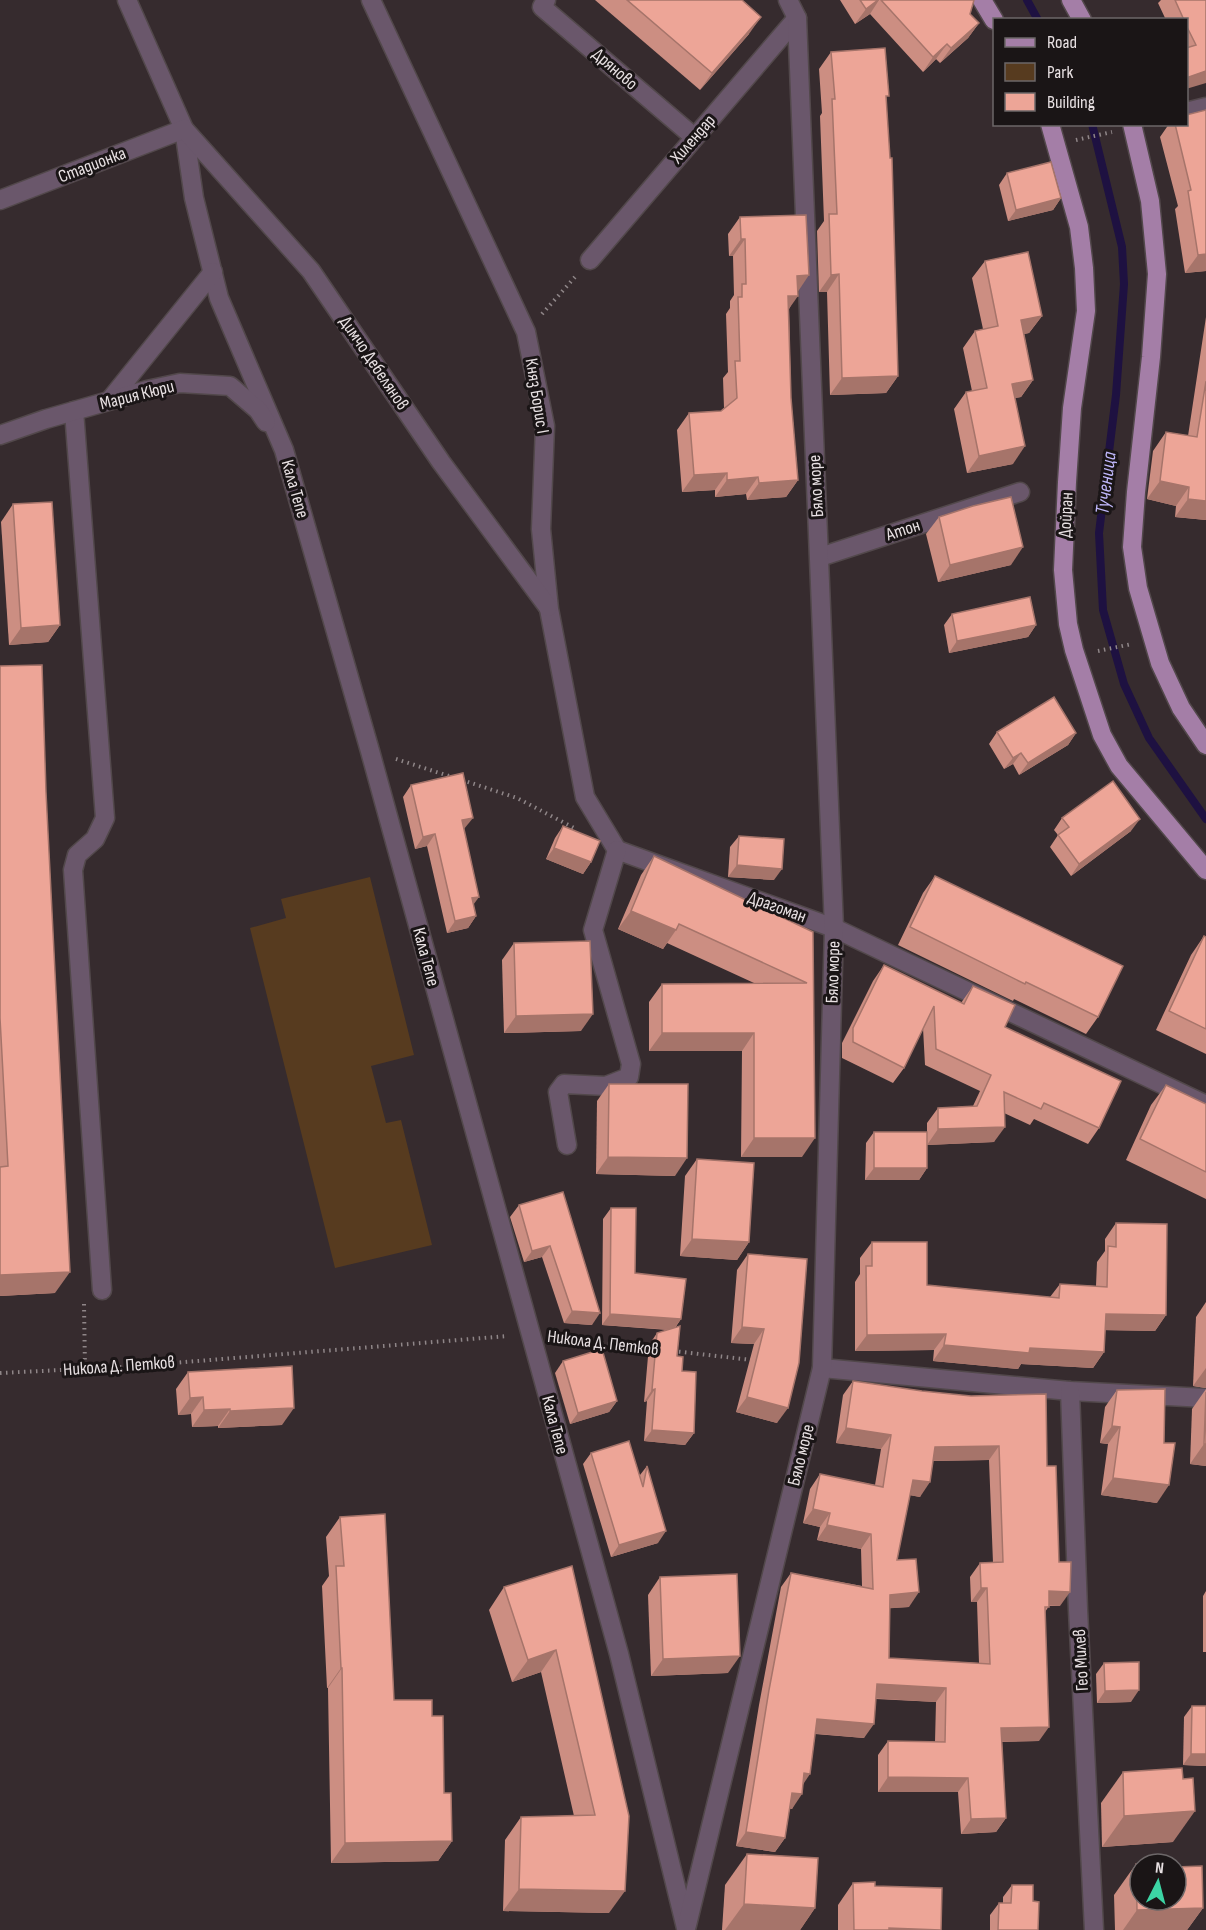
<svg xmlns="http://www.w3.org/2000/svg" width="1206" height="1930" font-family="'Sofia Sans Condensed',sans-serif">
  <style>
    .green { fill: #573b1f }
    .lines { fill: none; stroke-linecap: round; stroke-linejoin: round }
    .stream { stroke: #1e1141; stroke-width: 8 }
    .minor-casing { stroke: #52484b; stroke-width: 21 }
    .major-casing { stroke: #52484b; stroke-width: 21 }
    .path { stroke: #8f8688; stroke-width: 4; stroke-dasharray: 1.5 4.5; stroke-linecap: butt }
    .minor { stroke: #6a576b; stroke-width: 18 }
    .major { stroke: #a47ea7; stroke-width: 18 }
    .wall { fill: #cc8e82; fill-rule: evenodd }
    .shaded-wall { fill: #a6746a }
    .building { fill: #eda597; stroke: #a6746a; stroke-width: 1.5; fill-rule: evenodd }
    .labels { text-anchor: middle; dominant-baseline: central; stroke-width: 6; stroke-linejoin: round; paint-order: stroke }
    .street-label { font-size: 18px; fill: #e8e1e3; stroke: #1a1516 }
    .water-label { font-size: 20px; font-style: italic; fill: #bfb7fa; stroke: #1a1516 }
  </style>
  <rect width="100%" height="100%" fill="#362b2e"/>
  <polygon class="green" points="370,877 414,1055 371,1066 386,1123 401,1120 432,1245 335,1268 250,928 286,918 281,899"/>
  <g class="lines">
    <g class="stream">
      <polyline points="1027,0 1038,20"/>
      <polyline points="1092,124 1122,247 1124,284 1116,395 1099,533 1103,610 1124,684 1149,738 1206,819"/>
    </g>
    <defs>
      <g id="minor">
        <polyline points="127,0 184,129 194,198 219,298 284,450 370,751 619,1654 686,1928"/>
        <polyline points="371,0 526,332 545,426 541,529 549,609 585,797 617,850"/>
        <polyline points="546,0 542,7 694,137"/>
        <polyline points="1186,112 1206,107"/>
        <polyline points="0,200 184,129 311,271 441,462 548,607"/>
        <polyline points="590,260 797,18"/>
        <polyline points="110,400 213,272"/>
        <polyline points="74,411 105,818 95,839 77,855 73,870 102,1290"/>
        <polyline points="0,435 46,419 147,390 180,383 230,386 258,410 266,422"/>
        <polyline points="820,557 1020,492"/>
        <polyline points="617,850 834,928 1206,1105"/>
        <polyline points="567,1145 558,1092 564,1084 606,1086 629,1077 631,1064 593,930 617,850"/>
        <polyline points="822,1368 1070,1391 1206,1398"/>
        <polyline points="1070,1391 1078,1610 1094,1930"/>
        <polyline points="687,1925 822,1368 834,928 797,18 788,0"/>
      </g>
      <g id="major">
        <polyline points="982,0 994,20"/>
        <polyline points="1071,0 1082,20"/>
        <polyline points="1050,124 1079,227 1084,268 1086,311 1072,408 1067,482 1063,570 1068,624 1074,650 1102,735 1119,766 1206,870"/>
        <polyline points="1132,124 1150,201 1157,274 1151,357 1136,492 1132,547 1138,588 1160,663 1181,708 1206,745"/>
      </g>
    </defs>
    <use href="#minor" class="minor-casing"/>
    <use href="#major" class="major-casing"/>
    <g class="path">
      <polyline points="1076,140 1112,132"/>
      <polyline points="542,314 575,277"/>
      <polyline points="1098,651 1132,644"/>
      <polyline points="396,759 452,777"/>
      <polyline points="462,780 517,798 576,829"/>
      <polyline points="84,1304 85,1369"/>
      <polyline points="554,1337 651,1349"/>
      <polyline points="673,1351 752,1360"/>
      <polyline points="0,1373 123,1367 508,1336"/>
    </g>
    <use href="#minor" class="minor"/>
    <use href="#major" class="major"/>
  </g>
  <g class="wall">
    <polygon points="595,0 730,0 749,34 700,90"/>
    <polygon points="840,0 974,0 970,14 979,23 968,38 940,63 936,59 923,72 870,14 855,24"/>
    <polygon points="1161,0 1206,0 1186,89 1186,20 1166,20 1158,3"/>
    <polygon points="831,52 886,99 898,376 886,393 830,395 827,292 819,292 817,231 824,221 820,116 822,113 819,69"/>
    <polygon points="1206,110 1206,271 1185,273 1175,209 1178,206 1160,137 1169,124 1186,124"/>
    <polygon points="1007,173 1061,198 1053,210 1008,221 999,185"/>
    <polygon points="740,217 798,291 789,309 791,398 798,480 786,497 747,500 746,494 715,497 715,490 682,492 677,430 689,413 721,411 724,408 723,378 728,372 726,314 730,308 730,301 734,295 733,256 729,256 728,234"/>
    <polygon points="985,261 1042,316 1029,333 1024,334 1033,380 1021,397 1015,398 1013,464 967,473 954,409 966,392 972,391 963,348 975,331 983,329 972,278"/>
    <polygon points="1206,317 1206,520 1175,517 1176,506 1147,499 1153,451 1166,432 1188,436"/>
    <polygon points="13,504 60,625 48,642 9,645 1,522"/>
    <polygon points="939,517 1011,565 938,582 926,534"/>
    <polygon points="952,614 1036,625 1028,637 949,653 944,625"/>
    <polygon points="0,666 55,1293 0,1296"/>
    <polygon points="997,732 1076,733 1068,745 1019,775 1013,764 1004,769 989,744"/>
    <polygon points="411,785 464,829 473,905 476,916 468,928 447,933 427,846 415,849 403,797"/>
    <polygon points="1062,818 1131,831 1071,876 1050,847 1058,835 1054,830"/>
    <polygon points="563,826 591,862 583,874 546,859 555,838"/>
    <polygon points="739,836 774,880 728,877 730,847"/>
    <polygon points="654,856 813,932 802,1157 741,1157 742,1051 649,1051 649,1002 662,984 754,983 667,943 663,949 618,929 641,875"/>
    <polygon points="935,876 1098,1017 1086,1034 1014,999 1013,1001 898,945 923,893"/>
    <polygon points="1204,936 1206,937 1206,1054 1156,1030 1191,955"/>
    <polygon points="514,943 581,1031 504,1033 502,960"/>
    <polygon points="884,965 961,1003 973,986 1005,1027 1099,1128 1088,1144 1034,1119 1030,1125 1004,1113 994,1142 927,1145 927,1168 919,1180 865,1180 866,1143 874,1132 927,1132 927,1123 938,1108 973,1106 980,1091 925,1065 923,1028 904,1068 893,1083 842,1058 842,1043 873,981"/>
    <polygon points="609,1084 675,1176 596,1174 597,1101"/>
    <polygon points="1166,1085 1206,1104 1206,1199 1126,1160 1151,1105"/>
    <polygon points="697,1159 749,1242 737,1260 680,1256 685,1176"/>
    <polygon points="563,1192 592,1325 564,1323 542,1257 524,1262 510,1217 519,1205"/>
    <polygon points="611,1208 635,1273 681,1319 675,1328 677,1356 682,1371 694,1433 685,1445 644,1441 647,1401 644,1402 649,1345 657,1333 668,1330 602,1325 603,1219"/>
    <polygon points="1116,1223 1166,1315 1155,1331 1105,1330 1104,1352 1093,1368 1021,1364 1018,1369 933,1361 934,1350 855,1351 855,1282 860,1274 860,1258 872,1242 927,1285 1050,1297 1060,1284 1096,1286 1097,1262 1105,1251 1105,1239"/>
    <polygon points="748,1254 807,1259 777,1423 736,1412 754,1344 731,1343 737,1270"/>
    <polygon points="1206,1302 1206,1388 1193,1386 1196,1317"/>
    <polygon points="563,1361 617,1401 609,1412 570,1424 555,1373"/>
    <polygon points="188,1372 282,1425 218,1428 218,1426 192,1427 191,1414 178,1415 176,1389"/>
    <path d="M853,1381L1047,1466L1060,1606H1049L1045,1612L1039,1741L1002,1742L1006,1818L996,1832L961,1834L958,1792H878V1755L888,1741L935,1742L936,1702L876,1699L864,1738L815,1734L803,1785L792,1809L789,1808L785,1838L775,1852L736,1846L759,1705L781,1587L791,1573L862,1586L861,1549L817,1540L820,1527L803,1523L810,1489L820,1474L875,1485L881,1449L836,1443L843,1395ZM989,1460L993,1563H980L970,1577L971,1602H977L979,1663L889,1658L890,1608L909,1607L897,1560L910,1495L920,1497L933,1461Z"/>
    <polygon points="1206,1389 1206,1466 1190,1464 1192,1409"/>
    <polygon points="1117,1390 1157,1503 1101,1495 1108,1444 1100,1443 1105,1407"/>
    <polygon points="591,1453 640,1475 647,1466 658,1543 611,1557 583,1464"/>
    <polygon points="340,1517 394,1700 432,1716 452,1841 438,1861 331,1863 328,1688 327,1688 322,1586 329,1576 326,1537"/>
    <polygon points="572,1566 609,1913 503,1911 505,1840 521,1817 574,1816 541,1672 512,1682 489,1610 504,1587"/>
    <polygon points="660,1577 728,1673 651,1676 648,1595"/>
    <polygon points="1206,1591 1206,1652 1203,1652 1203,1596"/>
    <polygon points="1104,1663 1131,1702 1097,1703 1096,1674"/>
    <polygon points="1192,1706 1206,1706 1206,1766 1183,1765 1184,1717"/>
    <polygon points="1123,1772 1173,1842 1102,1847 1101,1803"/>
    <polygon points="747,1854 815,1908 800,1930 722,1930 725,1885"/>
    <polygon points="1136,1864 1140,1900 1203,1908 1187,1930 1115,1930 1114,1895"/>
    <polygon points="853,1883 875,1886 941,1930 838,1930 838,1905"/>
    <polygon points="1012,1885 1033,1901 1038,1930 990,1930 990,1915 999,1903 1003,1903 1003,1897"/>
  </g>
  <g class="shaded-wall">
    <polygon points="878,0 879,0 870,14 855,24 866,9"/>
    <polygon points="761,17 749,34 700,90 712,73"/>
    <polygon points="979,23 968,38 940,63 951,48"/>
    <polygon points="947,44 936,59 923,72 933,57"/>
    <polygon points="1206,71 1206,83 1186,89 1186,78"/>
    <polygon points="1061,198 1053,210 1008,221 1016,210"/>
    <polygon points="741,239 745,239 733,256 729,256"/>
    <polygon points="1206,254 1206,271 1185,273 1198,255"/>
    <polygon points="839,274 827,292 819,292 831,275"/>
    <polygon points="809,275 797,293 797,276"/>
    <polygon points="788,296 798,296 786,313"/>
    <polygon points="1042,316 1029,333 1009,337 1021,320"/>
    <polygon points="898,376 886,393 830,395 842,378"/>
    <polygon points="1033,380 1021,397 1000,401 1012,384"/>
    <polygon points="1025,446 1013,464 967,473 979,456"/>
    <polygon points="727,473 715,490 682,492 694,475"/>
    <polygon points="758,477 746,494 715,497 727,480"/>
    <polygon points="798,480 786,497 747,500 759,483"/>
    <polygon points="1160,481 1189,487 1176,506 1147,499"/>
    <polygon points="1188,499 1206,501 1206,520 1175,517"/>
    <polygon points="1023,547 1011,565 938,582 950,565"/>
    <polygon points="60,625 48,642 9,645 21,628"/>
    <polygon points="1036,625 1028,637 949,653 957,641"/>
    <polygon points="1076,733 1068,745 1019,775 1028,763"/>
    <polygon points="1021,753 1013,764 1004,769 1013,758"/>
    <polygon points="473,818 464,829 453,832 462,820"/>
    <polygon points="1140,819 1131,831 1071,876 1079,864"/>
    <polygon points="435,834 427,846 415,849 423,837"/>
    <polygon points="554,848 591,862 583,874 546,859"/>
    <polygon points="737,865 782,869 774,880 728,877"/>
    <polygon points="479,897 471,908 472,898"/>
    <polygon points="631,911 676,930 663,949 618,929"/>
    <polygon points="476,916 468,928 447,933 455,921"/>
    <polygon points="593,1014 581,1031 504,1033 516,1016"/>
    <polygon points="662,1033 754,1033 742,1051 649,1051"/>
    <polygon points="1005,1127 994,1142 927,1145 938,1129"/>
    <polygon points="754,1138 815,1138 802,1157 741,1157"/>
    <polygon points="608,1157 687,1158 675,1176 596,1174"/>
    <polygon points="874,1168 927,1168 919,1180 865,1180"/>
    <polygon points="692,1239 749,1242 737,1260 680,1256"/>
    <polygon points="550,1246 542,1257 524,1262 532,1251"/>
    <polygon points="70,1272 55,1293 0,1296 0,1275"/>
    <polygon points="572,1311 600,1313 592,1325 564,1323"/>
    <polygon points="610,1314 681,1319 673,1330 602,1325"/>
    <polygon points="1106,1314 1166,1315 1155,1331 1095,1330"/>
    <polygon points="742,1327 764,1329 754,1344 731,1343"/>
    <polygon points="946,1334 934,1350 855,1351 867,1335"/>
    <polygon points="944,1345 1030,1348 1104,1352 1093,1368 1021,1364 1018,1369 933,1361"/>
    <polygon points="1206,1368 1206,1388 1193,1386"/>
    <polygon points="655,1389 647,1401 644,1402 652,1390"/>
    <polygon points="203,1397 191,1414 178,1415 190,1398"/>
    <polygon points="747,1397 788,1408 777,1423 736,1412"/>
    <polygon points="617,1401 609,1412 570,1424 578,1413"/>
    <polygon points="294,1408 282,1425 218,1428 230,1411"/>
    <polygon points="230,1409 218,1426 192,1427 204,1410"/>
    <polygon points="1112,1426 1120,1427 1108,1444 1100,1443"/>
    <polygon points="846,1428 891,1435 881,1449 836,1443"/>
    <polygon points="652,1430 694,1433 685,1445 644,1441"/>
    <polygon points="1204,1444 1206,1444 1206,1466 1190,1464"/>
    <polygon points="999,1446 989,1460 925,1461 935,1447"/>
    <polygon points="1113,1478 1169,1485 1157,1503 1101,1495"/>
    <polygon points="913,1480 930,1482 920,1497 903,1494"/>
    <polygon points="813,1509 830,1513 820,1527 803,1523"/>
    <polygon points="827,1525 871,1534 861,1549 817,1540"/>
    <polygon points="666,1531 658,1543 611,1557 619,1545"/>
    <polygon points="981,1588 987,1588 977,1602 971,1602"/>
    <polygon points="1049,1591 1070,1592 1060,1606 1039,1605"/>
    <polygon points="919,1592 909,1607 880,1609 890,1595"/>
    <polygon points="556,1650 541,1672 512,1682 528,1660"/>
    <polygon points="740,1656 728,1673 651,1676 663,1659"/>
    <polygon points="341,1668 342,1668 328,1688 327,1688"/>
    <polygon points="877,1684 946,1688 936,1702 867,1698"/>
    <polygon points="1139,1690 1131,1702 1097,1703 1105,1691"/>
    <polygon points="817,1719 874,1724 864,1738 807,1733"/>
    <polygon points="1049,1727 1039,1741 991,1742 1001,1728"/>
    <polygon points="1191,1754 1206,1754 1206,1766 1183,1765"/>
    <polygon points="804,1773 810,1774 800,1789"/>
    <polygon points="888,1777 968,1778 958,1792 878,1792"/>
    <polygon points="792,1793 802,1794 792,1809 782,1807"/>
    <polygon points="1195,1811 1173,1842 1102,1847 1124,1816"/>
    <polygon points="1006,1818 996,1832 961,1834 971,1819"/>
    <polygon points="746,1832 785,1838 775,1852 736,1846"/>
    <polygon points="452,1841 438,1861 331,1863 345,1843"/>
    <polygon points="519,1889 625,1891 609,1913 503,1911"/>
    <polygon points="744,1904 815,1908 800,1930 725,1930"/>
    <polygon points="1203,1908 1187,1930 1123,1930 1137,1910"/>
    <polygon points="889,1928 941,1930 888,1930"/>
  </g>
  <g class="building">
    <polygon points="627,0 742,0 761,17 712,73"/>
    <polygon points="860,0 878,0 866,9"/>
    <polygon points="881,0 974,0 970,14 979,23 951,48 947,44 933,57"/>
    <polygon points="1175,0 1206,0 1206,71 1186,78 1186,48 1196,45 1186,25 1186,20 1184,20"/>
    <polygon points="885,48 889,96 886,96 890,158 892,158 898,376 842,378 839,274 831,275 829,214 837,214 832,99 835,99 831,52"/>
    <polygon points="1206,110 1206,254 1198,255 1188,191 1191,190 1175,124 1186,124 1186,115"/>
    <polygon points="1051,162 1061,198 1016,210 1007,173"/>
    <polygon points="806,215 809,275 797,276 798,296 788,296 791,398 798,480 759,483 758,477 727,480 727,473 694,475 689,413 721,411 737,398 735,361 740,361 738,297 742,297 742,284 746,284 745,239 741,239 740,217"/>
    <polygon points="1028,252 1042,316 1021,320 1033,380 1012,384 1025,446 979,456 966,392 987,388 975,331 998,326 985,261"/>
    <polygon points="1206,381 1206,501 1188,499 1189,487 1160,481 1166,432 1197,437"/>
    <polygon points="1011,497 1023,547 950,565 939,517 973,506"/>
    <polygon points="52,502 60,625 21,628 13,504"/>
    <polygon points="1030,597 1036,625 957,641 952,614"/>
    <polygon points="42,665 46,792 70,1272 0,1275 0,1167 8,1166 0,1018 0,666"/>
    <polygon points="1054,697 1076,733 1028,763 1021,753 1013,758 997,732"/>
    <polygon points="463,773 473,818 462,820 479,897 472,898 476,916 455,921 435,834 423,837 411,785"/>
    <polygon points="1113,781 1140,819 1079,864 1058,835 1069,827 1062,818"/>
    <polygon points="563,826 600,841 591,862 554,848"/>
    <polygon points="739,836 784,839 782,869 737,865"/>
    <polygon points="654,856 813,932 815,1138 754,1138 754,1033 662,1033 662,984 807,983 679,924 676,930 631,911"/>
    <polygon points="935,876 1123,966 1098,1017 1026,982 1025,984 910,927"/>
    <polygon points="1204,936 1206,937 1206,1029 1169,1011"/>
    <polygon points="590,941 593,1014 516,1016 514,943"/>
    <polygon points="884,965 964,1004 973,986 1015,1005 1005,1027 1121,1081 1099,1128 1044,1103 1041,1109 1004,1092 1005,1127 938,1129 938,1108 977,1106 991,1075 936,1049 934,1006 904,1068 853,1042 853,1028"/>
    <polygon points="609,1084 688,1084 687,1158 608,1157"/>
    <polygon points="1166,1085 1206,1104 1206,1172 1140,1139"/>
    <rect x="874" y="1132" width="53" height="36"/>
    <polygon points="697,1159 754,1163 749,1242 692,1239"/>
    <polygon points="563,1192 600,1313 572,1311 550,1246 532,1251 519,1205"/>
    <polygon points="611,1208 636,1208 635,1273 686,1279 681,1319 610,1314"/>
    <polygon points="1116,1223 1167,1224 1166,1315 1106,1314 1104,1352 1030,1348 1029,1353 944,1345 946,1334 867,1335 866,1266 872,1266 872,1242 927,1242 927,1285 1059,1298 1060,1284 1107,1287 1108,1246 1116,1247"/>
    <polygon points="748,1254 807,1259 799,1363 788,1408 747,1397 764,1329 742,1327"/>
    <polygon points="680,1326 677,1356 683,1357 682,1371 696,1372 694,1433 652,1430 655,1389 652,1390 657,1333"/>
    <polygon points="602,1349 617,1401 578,1413 563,1361"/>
    <polygon points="292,1366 294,1408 230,1411 230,1409 204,1410 203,1397 190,1398 188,1372"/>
    <path d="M853,1381L922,1391L971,1396L1046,1394L1047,1466H1056L1059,1562H1071L1070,1592L1049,1591V1607H1045L1049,1727L1001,1728L1006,1818L971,1819L968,1778L888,1777V1741L945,1742L946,1688L877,1684L874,1724L817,1719L810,1774L804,1773L802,1794L792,1793L785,1838L746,1832L769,1690L791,1573L873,1589L871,1534L827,1525L830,1513L813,1509L820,1474L883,1487L891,1435L846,1428ZM999,1446L1003,1562L980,1563L981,1588H987L990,1664L889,1658L890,1595L919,1592L916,1559L897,1560L913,1480L930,1482L935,1447Z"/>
    <polygon points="1165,1389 1164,1443 1175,1443 1169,1485 1113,1478 1120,1427 1112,1426 1117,1390"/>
    <polygon points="1206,1392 1206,1444 1204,1444"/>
    <polygon points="629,1441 643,1487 647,1466 666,1531 619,1545 591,1453"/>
    <polygon points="385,1514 394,1700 432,1700 432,1716 443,1716 444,1793 451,1793 452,1841 345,1843 342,1668 341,1668 336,1566 344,1566 340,1517"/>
    <polygon points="572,1566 629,1816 625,1891 519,1889 521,1817 595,1815 556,1650 528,1660 504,1587"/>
    <polygon points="737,1574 740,1656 663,1659 660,1577"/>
    <polygon points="1139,1662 1139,1690 1105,1691 1104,1663"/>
    <polygon points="1192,1706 1206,1706 1206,1754 1191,1754"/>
    <polygon points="1182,1768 1183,1779 1193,1778 1195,1811 1124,1816 1123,1772"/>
    <polygon points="747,1854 818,1858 815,1908 744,1904"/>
    <polygon points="1159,1863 1159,1864 1140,1864 1140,1900 1176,1900 1176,1867 1202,1866 1203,1908 1137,1910 1136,1864"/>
    <polygon points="875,1882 875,1886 942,1888 941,1930 889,1928 889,1930 854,1930 853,1883"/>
    <polygon points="1012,1885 1033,1885 1033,1901 1039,1902 1038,1930 998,1930 999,1903 1011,1903"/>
  </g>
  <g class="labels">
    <g class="street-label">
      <text transform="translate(615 69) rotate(41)">Дряново</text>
      <text transform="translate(693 139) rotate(-49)">Хилендар</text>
      <text transform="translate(92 165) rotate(-21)">Стадионка</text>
      <text transform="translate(374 363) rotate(56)">Димчо Дебелянов</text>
      <text transform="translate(137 395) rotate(-14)">Мария Кюри</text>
      <text transform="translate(537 396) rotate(81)">Княз Борис I</text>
      <text transform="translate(816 486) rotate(-93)">Бяло море</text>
      <text transform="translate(295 489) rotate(74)">Кала Тепе</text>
      <text transform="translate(1066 515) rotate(-87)">Дойран</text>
      <text transform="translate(903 530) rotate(-18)">Атон</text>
      <text transform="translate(777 907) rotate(20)">Драгоман</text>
      <text transform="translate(426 957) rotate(75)">Кала Тепе</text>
      <text transform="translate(833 972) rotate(-88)">Бяло море</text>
      <text transform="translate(603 1343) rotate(7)">Никола Д. Петков</text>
      <text transform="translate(119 1366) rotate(-4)">Никола Д. Петков</text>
      <text transform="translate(555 1425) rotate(75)">Кала Тепе</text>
      <text transform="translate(801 1455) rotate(-76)">Бяло море</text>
      <text transform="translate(1081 1660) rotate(-93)">Гео Милев</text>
    </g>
    <g class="water-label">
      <text transform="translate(1106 483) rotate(-83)">Тученица</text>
    </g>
  </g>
  <rect x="993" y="18" width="195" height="108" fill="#1a1516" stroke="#6c6768" stroke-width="1.5"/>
  <rect x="1005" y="38" width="30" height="9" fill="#a47ea7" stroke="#6c6768" stroke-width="1.5"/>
  <text x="1047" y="48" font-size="18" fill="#e8e1e3">Road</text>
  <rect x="1005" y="63" width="30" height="18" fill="#573b1f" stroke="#6c6768" stroke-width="1.5"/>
  <text x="1047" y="78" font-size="18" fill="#e8e1e3">Park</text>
  <rect x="1005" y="93" width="30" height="18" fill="#eda597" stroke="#6c6768" stroke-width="1.5"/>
  <text x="1047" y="108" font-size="18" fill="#e8e1e3">Building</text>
  <g transform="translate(1158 1882) rotate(6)"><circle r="28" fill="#1a1516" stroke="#6c6768" stroke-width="1.5"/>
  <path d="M0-4.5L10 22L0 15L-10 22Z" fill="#3cd4a4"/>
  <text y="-9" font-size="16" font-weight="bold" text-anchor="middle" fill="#e8e1e3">N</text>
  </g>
</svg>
